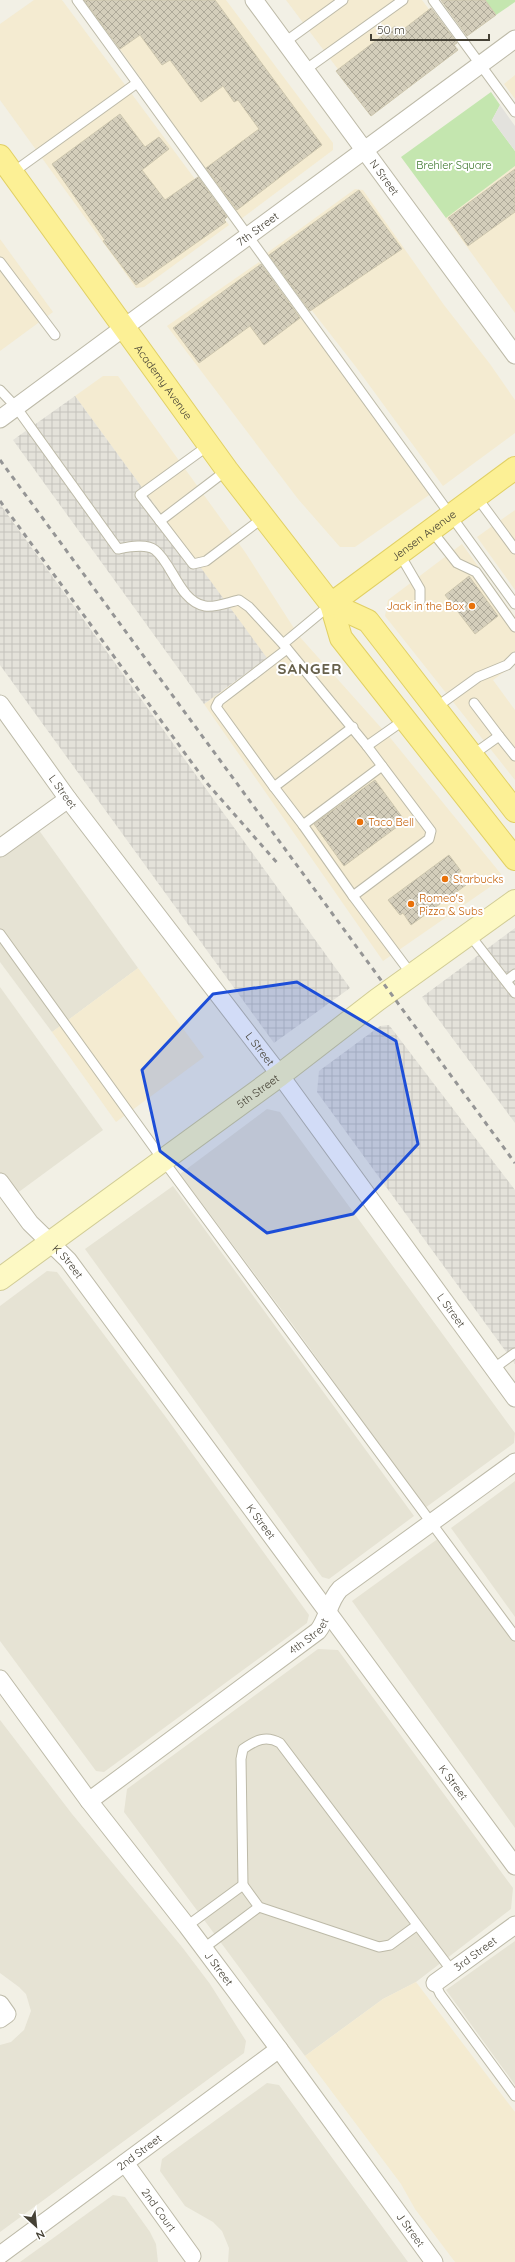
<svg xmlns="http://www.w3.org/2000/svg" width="515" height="2262" font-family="Quicksand,sans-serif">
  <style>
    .residential { fill: #e6e3d4 }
    .commercial { fill: #f4ebd1 }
    .industrial { fill: url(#industrial-grid) }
    .green { fill: #c4e6af }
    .parking { fill: #e3e2dd }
    .building { fill: url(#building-cross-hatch); stroke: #cec7ae }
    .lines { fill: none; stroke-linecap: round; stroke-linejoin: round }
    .lane-casing { stroke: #bdbaa8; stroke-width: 11 }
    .street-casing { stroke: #bdbaa8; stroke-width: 19 }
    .secondary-casing { stroke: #d1cc96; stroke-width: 24 }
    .primary-casing { stroke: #e1d065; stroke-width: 24 }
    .lane { stroke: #fff; stroke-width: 9 }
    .street { stroke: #fff; stroke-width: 17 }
    .secondary { stroke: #fdf9c4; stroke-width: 22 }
    .primary { stroke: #fcf095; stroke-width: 22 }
    .rail { stroke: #959595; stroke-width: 3; stroke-dasharray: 5 5; stroke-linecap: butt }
    .marked { fill: #1d4ed8; fill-opacity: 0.2; stroke: #1d4ed8; stroke-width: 3; stroke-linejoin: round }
    .food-dot { fill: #e8710a; stroke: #fff; stroke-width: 1.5 }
    .labels { text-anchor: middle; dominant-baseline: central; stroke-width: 4; stroke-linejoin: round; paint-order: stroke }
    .park-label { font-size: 11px; fill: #3a752a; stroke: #fff }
    .street-label { font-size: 11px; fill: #454135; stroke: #fff }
    .food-label { font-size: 11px; fill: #c56008; stroke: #fff; text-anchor: start }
    .district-label { font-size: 15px; font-weight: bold; letter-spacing: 1px; fill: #67614c; stroke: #fff }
  </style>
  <defs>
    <pattern id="industrial-grid" width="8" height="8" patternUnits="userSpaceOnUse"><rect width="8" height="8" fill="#e4e2da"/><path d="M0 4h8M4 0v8" fill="none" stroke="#c5c3bc"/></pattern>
    <pattern id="building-cross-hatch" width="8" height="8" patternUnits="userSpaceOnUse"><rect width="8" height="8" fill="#d4cebb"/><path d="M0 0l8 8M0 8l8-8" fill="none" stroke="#aea999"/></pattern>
  </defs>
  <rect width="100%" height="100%" fill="#f2f0e5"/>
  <g class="residential">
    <polygon points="33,822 138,968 52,1032 0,962 0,847"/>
    <polygon points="0,987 103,1130 16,1194 0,1173"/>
    <polygon points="267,1109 280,1112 515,1433 514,1443 425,1508 293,1325 180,1174"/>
    <polygon points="173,1186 414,1516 329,1579 322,1577 85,1249"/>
    <polygon points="47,1271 57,1272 165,1416 309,1615 307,1623 104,1772 96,1771 0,1641 0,1306"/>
    <polygon points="515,1481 515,1617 451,1528"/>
    <polygon points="439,1538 515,1641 515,1828 352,1601"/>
    <polygon points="318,1649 338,1650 513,1888 511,1909 416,1982 383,1999 305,2056 124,1812 127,1789"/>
    <polygon points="0,1720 72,1814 182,1947 210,1984 246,2041 244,2053 0,2232 0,2045 11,2042 24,2030 31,2011 26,1994 19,1987 0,1973"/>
    <polygon points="515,1941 515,2085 446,1990"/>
    <polygon points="267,2083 279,2085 408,2262 228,2262 229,2248 222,2231 213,2222 185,2206 160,2171 162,2159"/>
    <polygon points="113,2195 125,2197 150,2232 156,2244 158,2262 20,2262"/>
  </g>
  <g class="commercial">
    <polygon points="34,0 62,0 229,225 144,287 136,288 0,100 0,24"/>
    <polygon points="85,0 226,0 333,143 333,150 241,219"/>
    <polygon points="286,0 422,0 455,44 367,108"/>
    <polygon points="515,75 515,99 504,84"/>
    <polygon points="515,166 515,313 446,218"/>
    <polygon points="355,189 363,190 444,305 490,364 515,400 515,433 443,486 356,367 267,253"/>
    <polygon points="0,239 53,312 0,351"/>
    <polygon points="259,262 432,493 355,547 340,547 298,499 167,326"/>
    <polygon points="103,376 118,376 245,552 299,636 392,740 501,874 500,880 383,961 204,704 267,659 75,396"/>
    <polygon points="515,510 515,590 477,537"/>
    <polygon points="462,544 515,617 515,664 493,680 515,710 515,780 385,616 388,600"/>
    <polygon points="138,968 204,1057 116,1122 52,1032"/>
    <polygon points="416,1982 515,2112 515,2262 455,2262 415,2209 401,2184 305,2056 383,1999"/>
  </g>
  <g class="industrial">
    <polygon points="75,396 267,658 204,704 13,440"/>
    <polygon points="0,504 350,988 274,1043 0,665"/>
    <polygon points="515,928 515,1123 422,997"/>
    <polygon points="389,1025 515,1190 515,1364 317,1092 319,1071 380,1026"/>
  </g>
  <g class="green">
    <polygon points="485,0 515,0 515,2 496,15"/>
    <polygon points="491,92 500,105 492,120 515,151 515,166 446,218 401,157"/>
  </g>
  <polygon class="parking" points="500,105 515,126 515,151 492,120"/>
  <g class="building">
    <polygon points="84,0 215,0 322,145 237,210 206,168 259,129 238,100 234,102 223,86 201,102 170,60 162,65 140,35 120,49"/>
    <polygon points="441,0 485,0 496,15 467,36"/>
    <polygon points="431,8 457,43 454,45 458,50 371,116 336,71 395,26 400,32"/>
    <polygon points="120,114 145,147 159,137 169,149 142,170 165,200 198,177 227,217 224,220 226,222 136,285 103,241 105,240 52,164"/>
    <polygon points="515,169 515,212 468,246 448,218"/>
    <polygon points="359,190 402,249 310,311 269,255"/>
    <polygon points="261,264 300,318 264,345 250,326 199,363 173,328"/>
    <polygon points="469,576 498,616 475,634 445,595"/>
    <polygon points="375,780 405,821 344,866 314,824"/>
    <polygon points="449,855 461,871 458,873 466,885 411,925 403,913 400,915 388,900"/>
  </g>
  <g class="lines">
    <defs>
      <g id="lane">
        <polyline points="77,0 515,604"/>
        <polyline points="433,0 515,112"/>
        <polyline points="285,42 343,0"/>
        <polyline points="305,70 403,0"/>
        <polyline points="12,173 137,83"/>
        <polyline points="0,262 55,335"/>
        <path d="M0,390L16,407L118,549C128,547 146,543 155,550C172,563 180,602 205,606C215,608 229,602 239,600L249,607L283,644L330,605"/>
        <polyline points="209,445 140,495 193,564 206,561 264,517"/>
        <polyline points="476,496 515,549"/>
        <polyline points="160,521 227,470"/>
        <polyline points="431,530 457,563 476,572 515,627"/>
        <polyline points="399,553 420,589 420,601"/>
        <polyline points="284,645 367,746"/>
        <polyline points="474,703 499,736"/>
        <polyline points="435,708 478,677 507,665 515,657"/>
        <polyline points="404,720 367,746 431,831 429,839 353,896 412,975"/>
        <polyline points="353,727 274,787 303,825 382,766"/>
        <polyline points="471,756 499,736 515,756"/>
        <polyline points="274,787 216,707 219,701 287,649"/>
        <polyline points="303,825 353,896"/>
        <polyline points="0,934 163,1160 515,1636"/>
        <polyline points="469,934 515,993"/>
        <polyline points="506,981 515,974"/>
        <polyline points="493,1369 515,1353"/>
        <polyline points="187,1926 243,1885"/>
        <path d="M416,1926L390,1945L379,1947L259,1907L243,1885L241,1759L243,1749C256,1740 266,1735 280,1743L452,1971"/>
        <polyline points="204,1948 259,1907"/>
        <polyline points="435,1983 440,1994 515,2096"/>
      </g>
      <g id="street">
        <path id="s1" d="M254,0L515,355"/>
        <path id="s2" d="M0,419L515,39"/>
        <path id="s3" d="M0,704L68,799L280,1075L515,1398"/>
        <polyline points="0,848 68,799"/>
        <path id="s4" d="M0,1182L30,1223L68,1260L515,1866"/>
        <path id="s5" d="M0,1679L89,1801L187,1926L279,2049L434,2262"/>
        <path id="s6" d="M89,1801L318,1631C328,1619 328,1602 340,1589L515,1462"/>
        <path id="s7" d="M435,1983L515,1925"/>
        <polyline points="0,2004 7,2014 0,2019"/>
        <path id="s8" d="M125,2163L192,2256"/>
        <path id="s9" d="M0,2255L279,2049"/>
      </g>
      <g id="secondary">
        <path id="s10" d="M0,1279L280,1075L377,1000L515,901"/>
      </g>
      <g id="primary">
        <path id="s11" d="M0,156L227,470L331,604L341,638L515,859"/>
        <polyline points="331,604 368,621 515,811"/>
        <path id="s12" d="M331,604L515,468"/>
      </g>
    </defs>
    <use href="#lane" class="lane-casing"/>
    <use href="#street" class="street-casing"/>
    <use href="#secondary" class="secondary-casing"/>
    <use href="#primary" class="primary-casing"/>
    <use href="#lane" class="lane"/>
    <use href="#street" class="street"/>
    <use href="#secondary" class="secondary"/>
    <use href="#primary" class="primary"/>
    <g class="rail">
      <polyline points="0,460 515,1163"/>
      <polyline points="0,501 206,782 279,865"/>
    </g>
  </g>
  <path class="marked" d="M297,982L396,1041L418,1144L353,1214L267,1233L160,1151L142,1070L213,994Z"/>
  <g class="food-dot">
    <circle cx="472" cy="606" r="4"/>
    <circle cx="360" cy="822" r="4"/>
    <circle cx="445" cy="879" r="4"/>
    <circle cx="411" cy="904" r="4"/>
  </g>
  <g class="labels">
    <g class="park-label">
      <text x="454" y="165">Brehler Square</text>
    </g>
    <g class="street-label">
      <text stroke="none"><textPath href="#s1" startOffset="220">N Street</textPath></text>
      <text stroke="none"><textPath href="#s2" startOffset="320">7th Street</textPath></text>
      <text stroke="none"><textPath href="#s11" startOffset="279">Academy Avenue</textPath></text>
      <text stroke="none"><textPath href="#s12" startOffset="115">Jensen Avenue</textPath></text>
      <text stroke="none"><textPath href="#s3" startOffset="108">L Street</textPath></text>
      <text stroke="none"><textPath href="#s3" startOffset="432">L Street</textPath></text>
      <text stroke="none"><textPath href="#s10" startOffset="319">5th Street</textPath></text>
      <text stroke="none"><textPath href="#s4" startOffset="105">K Street</textPath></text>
      <text stroke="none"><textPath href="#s3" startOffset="756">L Street</textPath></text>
      <text stroke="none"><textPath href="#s4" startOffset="429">K Street</textPath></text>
      <text stroke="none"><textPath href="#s6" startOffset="275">4th Street</textPath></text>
      <text stroke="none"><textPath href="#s4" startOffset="753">K Street</textPath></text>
      <text stroke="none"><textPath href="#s7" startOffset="50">3rd Street</textPath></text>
      <text stroke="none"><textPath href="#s5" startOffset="363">J Street</textPath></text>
      <text stroke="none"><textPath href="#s9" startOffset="173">2nd Street</textPath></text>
      <text stroke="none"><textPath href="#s8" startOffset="58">2nd Court</textPath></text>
      <text stroke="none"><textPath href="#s5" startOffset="687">J Street</textPath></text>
    </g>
    <g class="food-label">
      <text x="464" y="606" text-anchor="end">Jack in the Box</text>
      <text x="368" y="822">Taco Bell</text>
      <text x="453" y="879">Starbucks</text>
      <text x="419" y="898">Romeo's<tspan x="419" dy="13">Pizza &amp; Subs</tspan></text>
    </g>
    <g class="district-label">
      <text x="310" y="668">SANGER</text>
    </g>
  </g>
  <g transform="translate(36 2226) rotate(153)" stroke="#ffffff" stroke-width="3" paint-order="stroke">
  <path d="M0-3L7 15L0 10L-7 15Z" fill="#454135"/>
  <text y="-6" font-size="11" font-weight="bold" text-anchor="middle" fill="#454135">N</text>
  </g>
  <path d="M371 34v6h118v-6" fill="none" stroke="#454135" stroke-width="2"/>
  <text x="377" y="34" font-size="12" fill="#454135" stroke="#ffffff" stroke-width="3" paint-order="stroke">50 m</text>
</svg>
